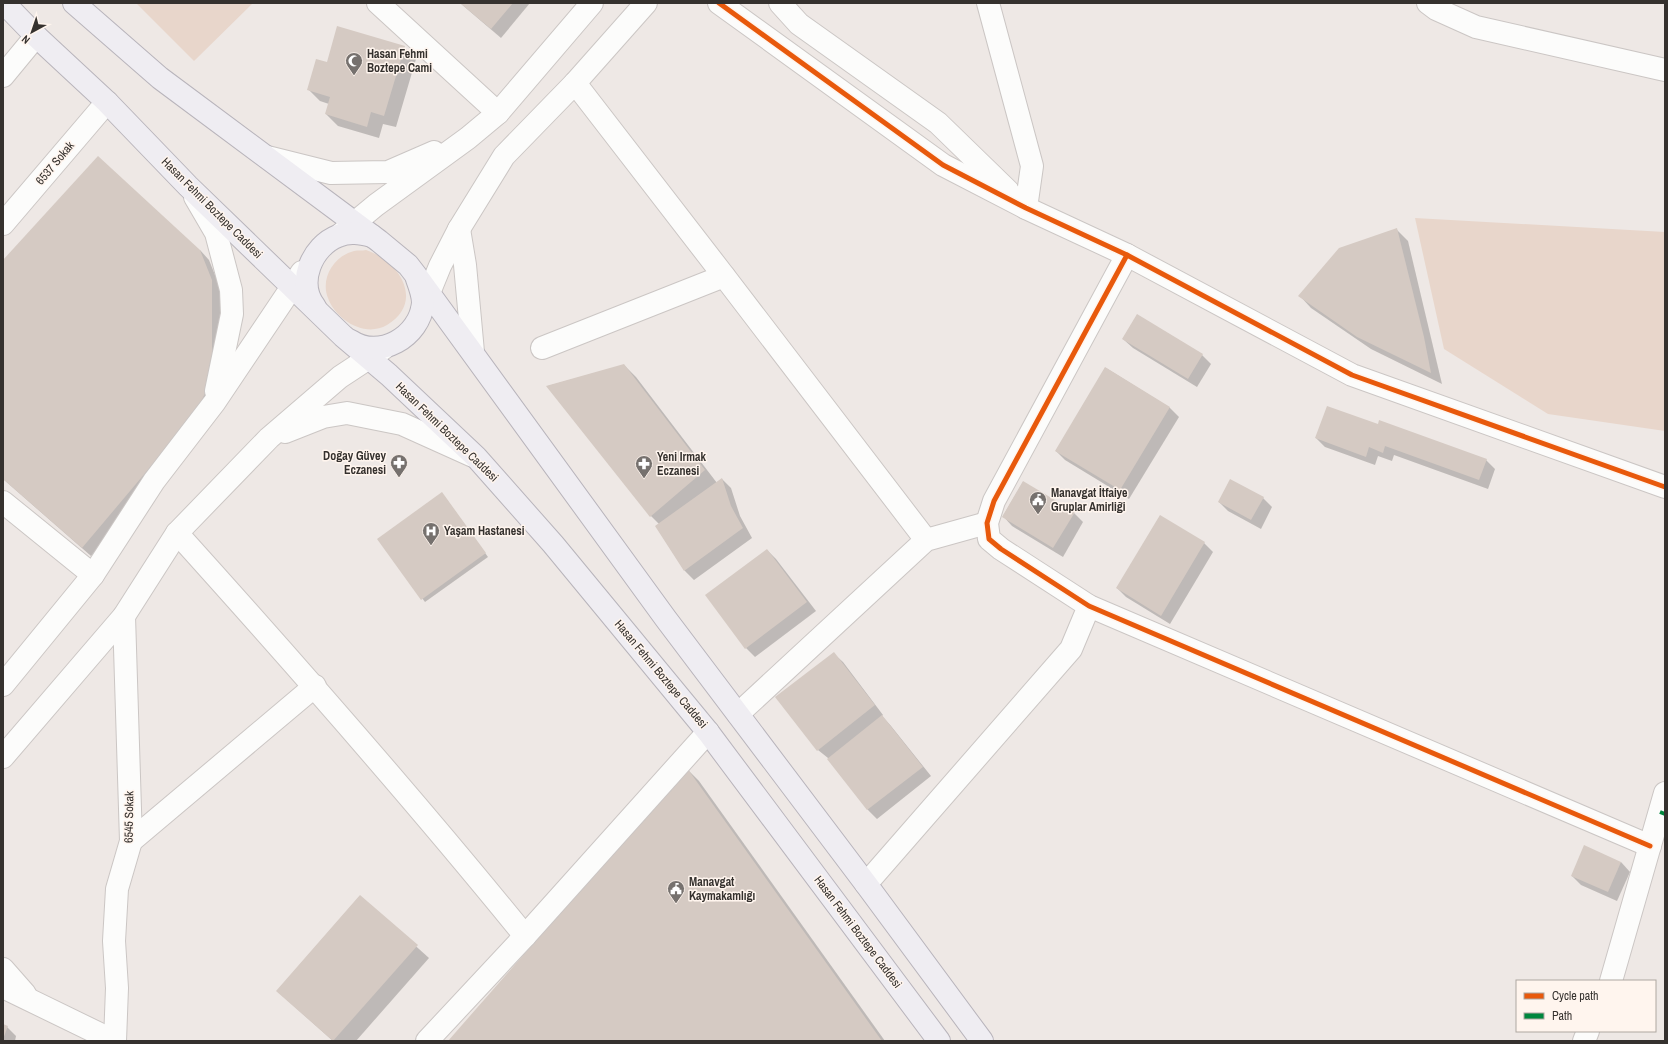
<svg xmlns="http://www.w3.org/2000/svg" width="1668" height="1044" font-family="'Archivo Narrow',sans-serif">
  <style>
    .green { fill: #e8d6cb }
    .shadow { fill: #0003 }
    .building { fill: #d5cac3 }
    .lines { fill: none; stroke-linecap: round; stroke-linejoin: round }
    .minor-casing { stroke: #cbc6c4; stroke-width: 24 }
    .major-casing { stroke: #b8b4bb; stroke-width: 24 }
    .minor { stroke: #fcfcfb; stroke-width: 22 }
    .major { stroke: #efedf2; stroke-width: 22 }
    .quiet { stroke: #00873e; stroke-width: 4; stroke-dasharray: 8 4; stroke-linecap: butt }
    .cycleway-casing { stroke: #fff5ee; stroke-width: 8 }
    .cycleway { stroke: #e8590c; stroke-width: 5 }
    .labels { text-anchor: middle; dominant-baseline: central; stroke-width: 3; stroke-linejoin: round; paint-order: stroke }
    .poi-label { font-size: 12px; font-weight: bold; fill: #35312e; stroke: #fff5ee; text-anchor: start }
    .street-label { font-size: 12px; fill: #35312e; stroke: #fff5ee }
  </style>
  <rect width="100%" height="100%" fill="#eee8e5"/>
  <g class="green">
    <polygon points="136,3 253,3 194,61"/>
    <polygon points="1415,218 1665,232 1665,431 1548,414 1444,349"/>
    <path d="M366,250C400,261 425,302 387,325C365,338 336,320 328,298C320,278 334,256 354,251C358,250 362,251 366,250Z"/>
  </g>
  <g class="shadow">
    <polygon points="460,3 530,3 501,38"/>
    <polygon points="404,47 416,59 396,127 383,124 379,138 338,126 326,114 329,104 320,101 308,89 328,63"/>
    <polygon points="1396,229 1408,241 1442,384 1371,349 1311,308 1300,296"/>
    <polygon points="200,250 209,260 221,290 221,388 204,423 91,556 3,479 3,262"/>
    <polygon points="1123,339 1202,355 1211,364 1197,387 1133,348"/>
    <polygon points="624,365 636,377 717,483 722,479 731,488 740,516 752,538 694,580 685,571 656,526 659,524 651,516 548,386"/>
    <polygon points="1106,368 1170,408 1179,417 1129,499 1065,460 1056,451"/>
    <polygon points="1378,425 1486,460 1495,469 1488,489 1394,455 1392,461 1378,456 1375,465 1325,447 1316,438"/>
    <polygon points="1023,482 1074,513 1083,522 1063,557 1012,526 1003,516"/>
    <polygon points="444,496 488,557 425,602 378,539"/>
    <polygon points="1263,498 1272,507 1261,529 1228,511 1219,502"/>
    <polygon points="1160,517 1204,543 1213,552 1170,624 1126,597 1117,588"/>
    <polygon points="767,550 776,559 816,611 755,657 746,648"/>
    <polygon points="833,653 843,662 883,715 882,716 891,726 931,776 877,819 868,810 828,758 818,750"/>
    <polygon points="687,769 699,781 885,1041 450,1041"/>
    <polygon points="1621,862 1630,872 1617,901 1581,885 1572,876"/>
    <polygon points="360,896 429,958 356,1041 333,1041 277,991"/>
    <polygon points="3,1026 7,1027 16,1036 15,1041 3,1041"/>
  </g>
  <g class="building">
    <polygon points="460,3 513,3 491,29"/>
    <polygon points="337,26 405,46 384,116 371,112 367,127 325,114 330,97 307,90 316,59 327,62"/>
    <polygon points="98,156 200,250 212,280 212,379 195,414 82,548 3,479 3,260"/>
    <polygon points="1397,228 1424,337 1431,373 1357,337 1298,296 1339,248"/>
    <polygon points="1137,314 1203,354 1188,379 1122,339"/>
    <polygon points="624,364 705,470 650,517 546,386"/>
    <polygon points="1105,367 1170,407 1120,490 1055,451"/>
    <polygon points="1327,406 1378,424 1379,420 1487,459 1479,480 1385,446 1383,453 1369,447 1366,457 1315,438"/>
    <polygon points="722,478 731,506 743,528 684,571 655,526"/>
    <polygon points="1230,479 1264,497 1251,520 1218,502"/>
    <polygon points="1023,481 1075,512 1053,548 1002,517"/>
    <polygon points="442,492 486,553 421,600 377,539"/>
    <polygon points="1160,515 1205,542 1161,616 1116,588"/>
    <polygon points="767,549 807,602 745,649 705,595"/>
    <polygon points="834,652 875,705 817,751 775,697"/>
    <polygon points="882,715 923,767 867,810 827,759"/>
    <polygon points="687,768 882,1041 448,1041"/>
    <polygon points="1584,845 1621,862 1608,892 1571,876"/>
    <polygon points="360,895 418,945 333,1041 276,991"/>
    <polygon points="3,1024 8,1026 3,1039"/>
  </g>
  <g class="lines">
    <defs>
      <g id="minor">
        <polyline points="378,3 498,113"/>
        <polyline points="719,3 943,165 1026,208 1127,255 1352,375 1665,487"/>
        <polyline points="780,3 799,24 938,123 1008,191"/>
        <polyline points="988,3 1032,166 1026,208"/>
        <polyline points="1428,3 1436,9 1476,27 1665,70"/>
        <polyline points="3,76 36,36"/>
        <polyline points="575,83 724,276 926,540"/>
        <polyline points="267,157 331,173 388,172 434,152"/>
        <polyline points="195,197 216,233 231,290 232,314 216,391"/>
        <polyline points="3,224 107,102"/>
        <polyline points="459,229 465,265 473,352"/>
        <polyline points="341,234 376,205 468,138 498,113 592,3"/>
        <polyline points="1127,255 994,501 987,523 989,539 1001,549 1089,606 1650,846"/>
        <polyline points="422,310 440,266 459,229 504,156 575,83 646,3"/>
        <polyline points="542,348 724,276"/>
        <polyline points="285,432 323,417 347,413 402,424 473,456"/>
        <polyline points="3,502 93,575"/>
        <path d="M177,533C296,665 413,798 525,936"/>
        <polyline points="3,685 93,575 154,481 214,403 302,272"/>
        <polyline points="738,714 926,540 987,523"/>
        <polyline points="3,757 124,616 177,533 269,438 340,377 384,348"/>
        <polyline points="131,841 315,686"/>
        <polyline points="866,884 1071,649 1089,606"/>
        <polyline points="3,969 25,994"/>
        <polyline points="1611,981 1665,793"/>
        <polyline points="3,987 114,1041"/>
        <polyline points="115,1041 117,988 114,941 117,889 131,841 124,616"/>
        <polyline points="427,1041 525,936 708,732"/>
        <polyline points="1584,1041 1588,1031"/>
      </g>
      <g id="major">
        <polyline points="4,3 36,36 107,102 188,186 343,336 389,375 476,457 553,544 708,732 939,1041"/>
        <polyline points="74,3 160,78 379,241 408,265 415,274 666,619 866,884 982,1041"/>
        <path d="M315,307C296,283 312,246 338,236C349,231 360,233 372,236"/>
        <path d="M351,341C379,360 420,337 423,303C423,295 420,287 417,279"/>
      </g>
    </defs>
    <use href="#minor" class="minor-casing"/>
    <use href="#major" class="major-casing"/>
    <use href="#minor" class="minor"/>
    <use href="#major" class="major"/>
    <polyline class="quiet" points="1660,812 1665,814"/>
    <defs>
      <g id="cycleway">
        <polyline points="719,3 943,165 1026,208 1127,255 1352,375 1665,487"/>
        <polyline points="1127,255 994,501 987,523 989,539 1001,549 1089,606 1650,846"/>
      </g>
    </defs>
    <use href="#cycleway" class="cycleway-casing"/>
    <use href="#cycleway" class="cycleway"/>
  </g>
  <defs>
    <symbol id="mosque-pin" viewBox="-11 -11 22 30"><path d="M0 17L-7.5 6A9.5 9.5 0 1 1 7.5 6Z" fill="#76716e" stroke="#fff5ee"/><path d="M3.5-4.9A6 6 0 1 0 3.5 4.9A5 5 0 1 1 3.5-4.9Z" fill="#fff"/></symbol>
    <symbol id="pharmacy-pin" viewBox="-11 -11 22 30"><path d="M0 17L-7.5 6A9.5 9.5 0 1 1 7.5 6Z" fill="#76716e" stroke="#fff5ee"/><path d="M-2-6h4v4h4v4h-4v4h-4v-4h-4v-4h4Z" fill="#fff"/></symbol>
    <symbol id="civic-pin" viewBox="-11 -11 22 30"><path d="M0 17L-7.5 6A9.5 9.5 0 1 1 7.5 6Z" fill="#76716e" stroke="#fff5ee"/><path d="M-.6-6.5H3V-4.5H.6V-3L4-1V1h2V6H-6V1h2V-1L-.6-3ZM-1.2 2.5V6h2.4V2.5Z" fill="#fff"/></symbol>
    <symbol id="hospital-pin" viewBox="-11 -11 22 30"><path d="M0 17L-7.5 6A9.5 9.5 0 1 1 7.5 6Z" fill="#76716e" stroke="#fff5ee"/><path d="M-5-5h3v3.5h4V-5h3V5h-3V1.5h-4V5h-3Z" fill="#fff"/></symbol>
  </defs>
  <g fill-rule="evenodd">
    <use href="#mosque-pin" x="344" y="51" width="20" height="27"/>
    <use href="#pharmacy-pin" x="389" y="453" width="20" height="27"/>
    <use href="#pharmacy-pin" x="634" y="454" width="20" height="27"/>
    <use href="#civic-pin" x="1028" y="490" width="20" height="27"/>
    <use href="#hospital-pin" x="421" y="521" width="20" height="27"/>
    <use href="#civic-pin" x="666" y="879" width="20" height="27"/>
  </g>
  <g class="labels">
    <g class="poi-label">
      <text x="367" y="54">Hasan Fehmi<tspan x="367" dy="14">Boztepe Cami</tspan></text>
      <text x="386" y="456" text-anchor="end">Doğay Güvey<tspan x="386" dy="14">Eczanesi</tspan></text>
      <text x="657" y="457">Yeni Irmak<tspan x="657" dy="14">Eczanesi</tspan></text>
      <text x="1051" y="493">Manavgat İtfaiye<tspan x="1051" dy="14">Gruplar Amirliği</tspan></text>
      <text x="444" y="531">Yaşam Hastanesi</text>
      <text x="689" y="882">Manavgat<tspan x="689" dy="14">Kaymakamlığı</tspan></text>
    </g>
    <g class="street-label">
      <text transform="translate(55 163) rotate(-50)">6537 Sokak</text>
      <text transform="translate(212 208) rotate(45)">Hasan Fehmi Boztepe Caddesi</text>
      <text transform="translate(447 432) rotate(44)">Hasan Fehmi Boztepe Caddesi</text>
      <text transform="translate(661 674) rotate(50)">Hasan Fehmi Boztepe Caddesi</text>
      <text transform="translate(129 817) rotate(-89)">6545 Sokak</text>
      <text transform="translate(858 932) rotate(53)">Hasan Fehmi Boztepe Caddesi</text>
    </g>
  </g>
  <rect width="1668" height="1044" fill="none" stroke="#35312e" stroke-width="8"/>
  <rect x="1516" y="980" width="140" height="52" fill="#fff5ee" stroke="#aea7a1"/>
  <rect x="1524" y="993" width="20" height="6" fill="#e8590c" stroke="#aea7a1"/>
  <text x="1552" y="1000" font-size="12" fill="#35312e">Cycle path</text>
  <rect x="1524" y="1013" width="20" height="6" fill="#00873e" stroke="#aea7a1"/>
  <text x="1552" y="1020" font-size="12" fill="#35312e">Path</text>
  <g transform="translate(32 32) rotate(220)" stroke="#fff5ee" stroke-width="3" paint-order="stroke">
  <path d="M0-3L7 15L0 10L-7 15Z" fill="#35312e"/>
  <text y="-6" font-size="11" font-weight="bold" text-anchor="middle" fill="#35312e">N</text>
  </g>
</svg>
